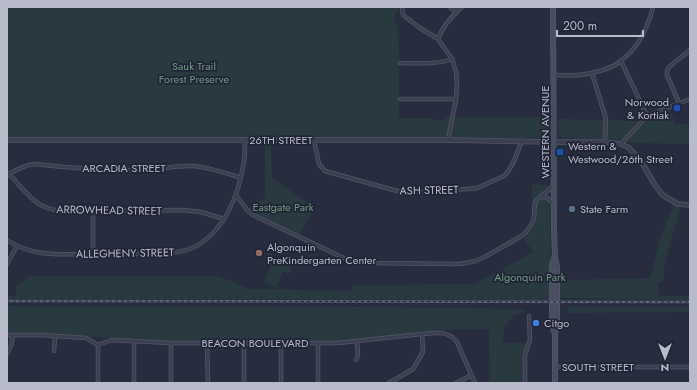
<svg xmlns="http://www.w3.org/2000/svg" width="697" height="390" font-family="Jost,sans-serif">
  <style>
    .green { fill: #293940 }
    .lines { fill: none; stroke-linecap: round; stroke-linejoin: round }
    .minor-casing { stroke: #535767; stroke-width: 4.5 }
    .tertiary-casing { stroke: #535767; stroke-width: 5.5 }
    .secondary-casing { stroke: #535767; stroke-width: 6 }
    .minor { stroke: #3b3f4f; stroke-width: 3 }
    .tertiary { stroke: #3b3f4f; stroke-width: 4 }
    .secondary { stroke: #494d62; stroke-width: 4.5 }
    .rail-casing { stroke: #5d6276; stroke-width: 2.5 }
    .rail { stroke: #202435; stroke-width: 1; stroke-dasharray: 3; stroke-linecap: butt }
    .transit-dot { fill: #1a4fb4; stroke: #202435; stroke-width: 1.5 }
    .service-dot { fill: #5c6f8a; stroke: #202435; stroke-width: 1.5 }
    .education-dot { fill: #8d6e63; stroke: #202435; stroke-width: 1.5 }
    .shop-dot { fill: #3f7fe0; stroke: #202435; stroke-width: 1.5 }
    .labels { text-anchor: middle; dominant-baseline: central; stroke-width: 3.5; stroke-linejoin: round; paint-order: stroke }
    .park-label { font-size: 11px; fill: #709982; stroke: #202435 }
    .poi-label { font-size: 11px; fill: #b7bbca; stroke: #202435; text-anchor: start }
    .street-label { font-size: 11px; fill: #b7bbca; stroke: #202435 }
  </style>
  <rect width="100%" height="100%" fill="#272c3f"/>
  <g class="green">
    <polygon points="7,7 399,7 399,11 395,11 395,22 398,24 399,64 399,118 431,118 438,121 443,120 447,117 451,117 447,136 445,137 441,138 7,138"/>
    <polygon points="670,110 675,124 690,124 690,144 627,143 629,139 650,117"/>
    <polygon points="454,117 546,117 548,134 546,135 541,138 452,138 451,135"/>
    <path d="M558,119L604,120V138L602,139L562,138C556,135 558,125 558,119Z"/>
    <path d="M607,120L640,121C636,125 627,137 621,139C617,140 612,140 608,139L607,136Z"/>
    <polygon points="265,142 271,142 272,178 314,207 300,235 254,213 248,209 265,197"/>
    <path d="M532,185H550C546,195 535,194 532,208Z"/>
    <path d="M544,198H546L550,202V203L551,300L7,299V296H16V287L28,276H218L251,289L353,291V285L475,284L533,252L523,237C528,234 532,230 534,225C538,216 533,203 544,198Z"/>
    <polygon points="673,205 680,208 665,263 663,283 658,283 659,296 690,296 690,300 559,298 559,280 650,278 661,237"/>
    <path d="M267,252L272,254L270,261L277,264L280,257L285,259L283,263L291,266C291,274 290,274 283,272L276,287L264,283L271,265L266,263L267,257L266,253Z"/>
    <path d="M7,306L372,307L483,308L525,310L524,313L515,314L504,327L503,343H527L523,355L522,382H507V383H490L489,329L443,330L338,341H170C116,339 61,334 7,333Z"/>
    <polygon points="568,307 690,307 690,312 566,313"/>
  </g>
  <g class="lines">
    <defs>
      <g id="minor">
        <polyline points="402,7 403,15 420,28 438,39 452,59 456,72 457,84 456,99 448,140"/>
        <polyline points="450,7 456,13"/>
        <path d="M438,39C442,27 453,15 462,7"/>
        <polyline points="621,61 647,116"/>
        <path d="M400,63C417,63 436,65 452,59"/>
        <polyline points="592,73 606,119 605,142"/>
        <path d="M554,75C562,75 570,76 579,75C592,74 612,69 622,60C639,47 648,27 653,7"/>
        <polyline points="400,99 456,99"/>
        <polyline points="679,103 667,75 667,71 669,67 690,50"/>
        <path d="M314,140L319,164L325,171L397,191L406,192L468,189L477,188L504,176C513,168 517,152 522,141"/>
        <polyline points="621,144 647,116 690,99"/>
        <path d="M7,173C11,176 15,180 18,184C33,200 39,208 61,211L183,210L201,212L224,219"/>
        <path d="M9,174C18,169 25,165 35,164C71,168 108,171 145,170C161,169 177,165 193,166C209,167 225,173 241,178"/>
        <path d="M236,195L247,210L253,215L348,260L365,263L458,264L466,263L475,261L483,258L520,237C527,232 533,226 534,216C535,211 533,205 537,200C541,195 549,190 554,186"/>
        <polyline points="540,197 546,197 554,204"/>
        <path d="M7,240C34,258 63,254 93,254C115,254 136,254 158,254C172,253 188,252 200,244C227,226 239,192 244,162C245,155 245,147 245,140"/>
        <polyline points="93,254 93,211"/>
        <polyline points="7,264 17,246"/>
        <polyline points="7,335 41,335 86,338 98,345 111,340 171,343 338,343 422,334 435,333 443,333 448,335 452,337 457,342 475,383"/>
        <polyline points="207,343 208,383"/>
        <polyline points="244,343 244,383"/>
        <polyline points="281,343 281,383"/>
        <polyline points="318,343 318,383"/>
        <polyline points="54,351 55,336"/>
        <polyline points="7,354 11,346 13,335"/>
        <polyline points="356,360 358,355 357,341"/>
        <polyline points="555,367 690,367"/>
        <polyline points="98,383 98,345"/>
        <polyline points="134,383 134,341"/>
        <polyline points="171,383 171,343"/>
        <polyline points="389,383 413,369 423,352 422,334"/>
        <polyline points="456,383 472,375"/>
        <polyline points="525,383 525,355 530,340 529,316"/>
      </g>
      <polyline id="tertiary" points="7,140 448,140 554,142 605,142 621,144 628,147 639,158 655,185 660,192 664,196 678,204 690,205"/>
      <g id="secondary">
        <polyline points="553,7 554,231 555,257 557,267 557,325 555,335 555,383"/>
        <polyline points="554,258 552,266 552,325 555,334"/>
      </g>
    </defs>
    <use href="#minor" class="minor-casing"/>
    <use href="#tertiary" class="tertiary-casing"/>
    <use href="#secondary" class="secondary-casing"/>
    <use href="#minor" class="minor"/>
    <use href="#tertiary" class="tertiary"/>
    <use href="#secondary" class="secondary"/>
    <defs>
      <polyline id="rail" points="7,301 690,302"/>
    </defs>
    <use href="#rail" class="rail-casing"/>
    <use href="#rail" class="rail"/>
  </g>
  <g class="transit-dot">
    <rect x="673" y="104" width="8" height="8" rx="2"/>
    <rect x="556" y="148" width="8" height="8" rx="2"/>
  </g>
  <circle class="service-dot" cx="572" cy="209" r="4"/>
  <circle class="education-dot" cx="259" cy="253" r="4"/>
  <circle class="shop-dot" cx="536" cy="323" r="4"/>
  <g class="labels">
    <g class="park-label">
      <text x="194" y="66">Sauk Trail<tspan x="194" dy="13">Forest Preserve</tspan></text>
      <text x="283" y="207">Eastgate Park</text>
      <text x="530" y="277">Algonquin Park</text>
    </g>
    <g class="poi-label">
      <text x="669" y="102" text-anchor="end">Norwood<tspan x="669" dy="13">&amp; Kortiak</tspan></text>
      <text x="568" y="146">Western &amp;<tspan x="568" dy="13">Westwood/26th Street</tspan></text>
      <text x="580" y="209">State Farm</text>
      <text x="267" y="247">Algonquin<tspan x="267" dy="13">PreKindergarten Center</tspan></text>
      <text x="544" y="323">Citgo</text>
    </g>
    <g class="street-label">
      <text transform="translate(545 132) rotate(-90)">WESTERN AVENUE</text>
      <text x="281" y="140">26TH STREET</text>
      <text x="124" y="168">ARCADIA STREET</text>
      <text transform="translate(429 190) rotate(-1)">ASH STREET</text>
      <text transform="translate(109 210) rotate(1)">ARROWHEAD STREET</text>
      <text transform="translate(125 253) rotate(-1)">ALLEGHENY STREET</text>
      <text x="255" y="343">BEACON BOULEVARD</text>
      <text x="598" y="367">SOUTH STREET</text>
    </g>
  </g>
  <rect width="697" height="390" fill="none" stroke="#b7bbca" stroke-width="16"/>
  <g transform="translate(665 358) rotate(180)" stroke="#202435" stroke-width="3" paint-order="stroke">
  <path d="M0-3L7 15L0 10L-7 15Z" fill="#b7bbca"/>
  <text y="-6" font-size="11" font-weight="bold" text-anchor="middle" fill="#b7bbca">N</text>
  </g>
  <path d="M557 30v6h86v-6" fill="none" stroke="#b7bbca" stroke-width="2"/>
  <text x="563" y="30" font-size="12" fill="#b7bbca" stroke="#202435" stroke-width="3" paint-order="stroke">200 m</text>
</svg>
